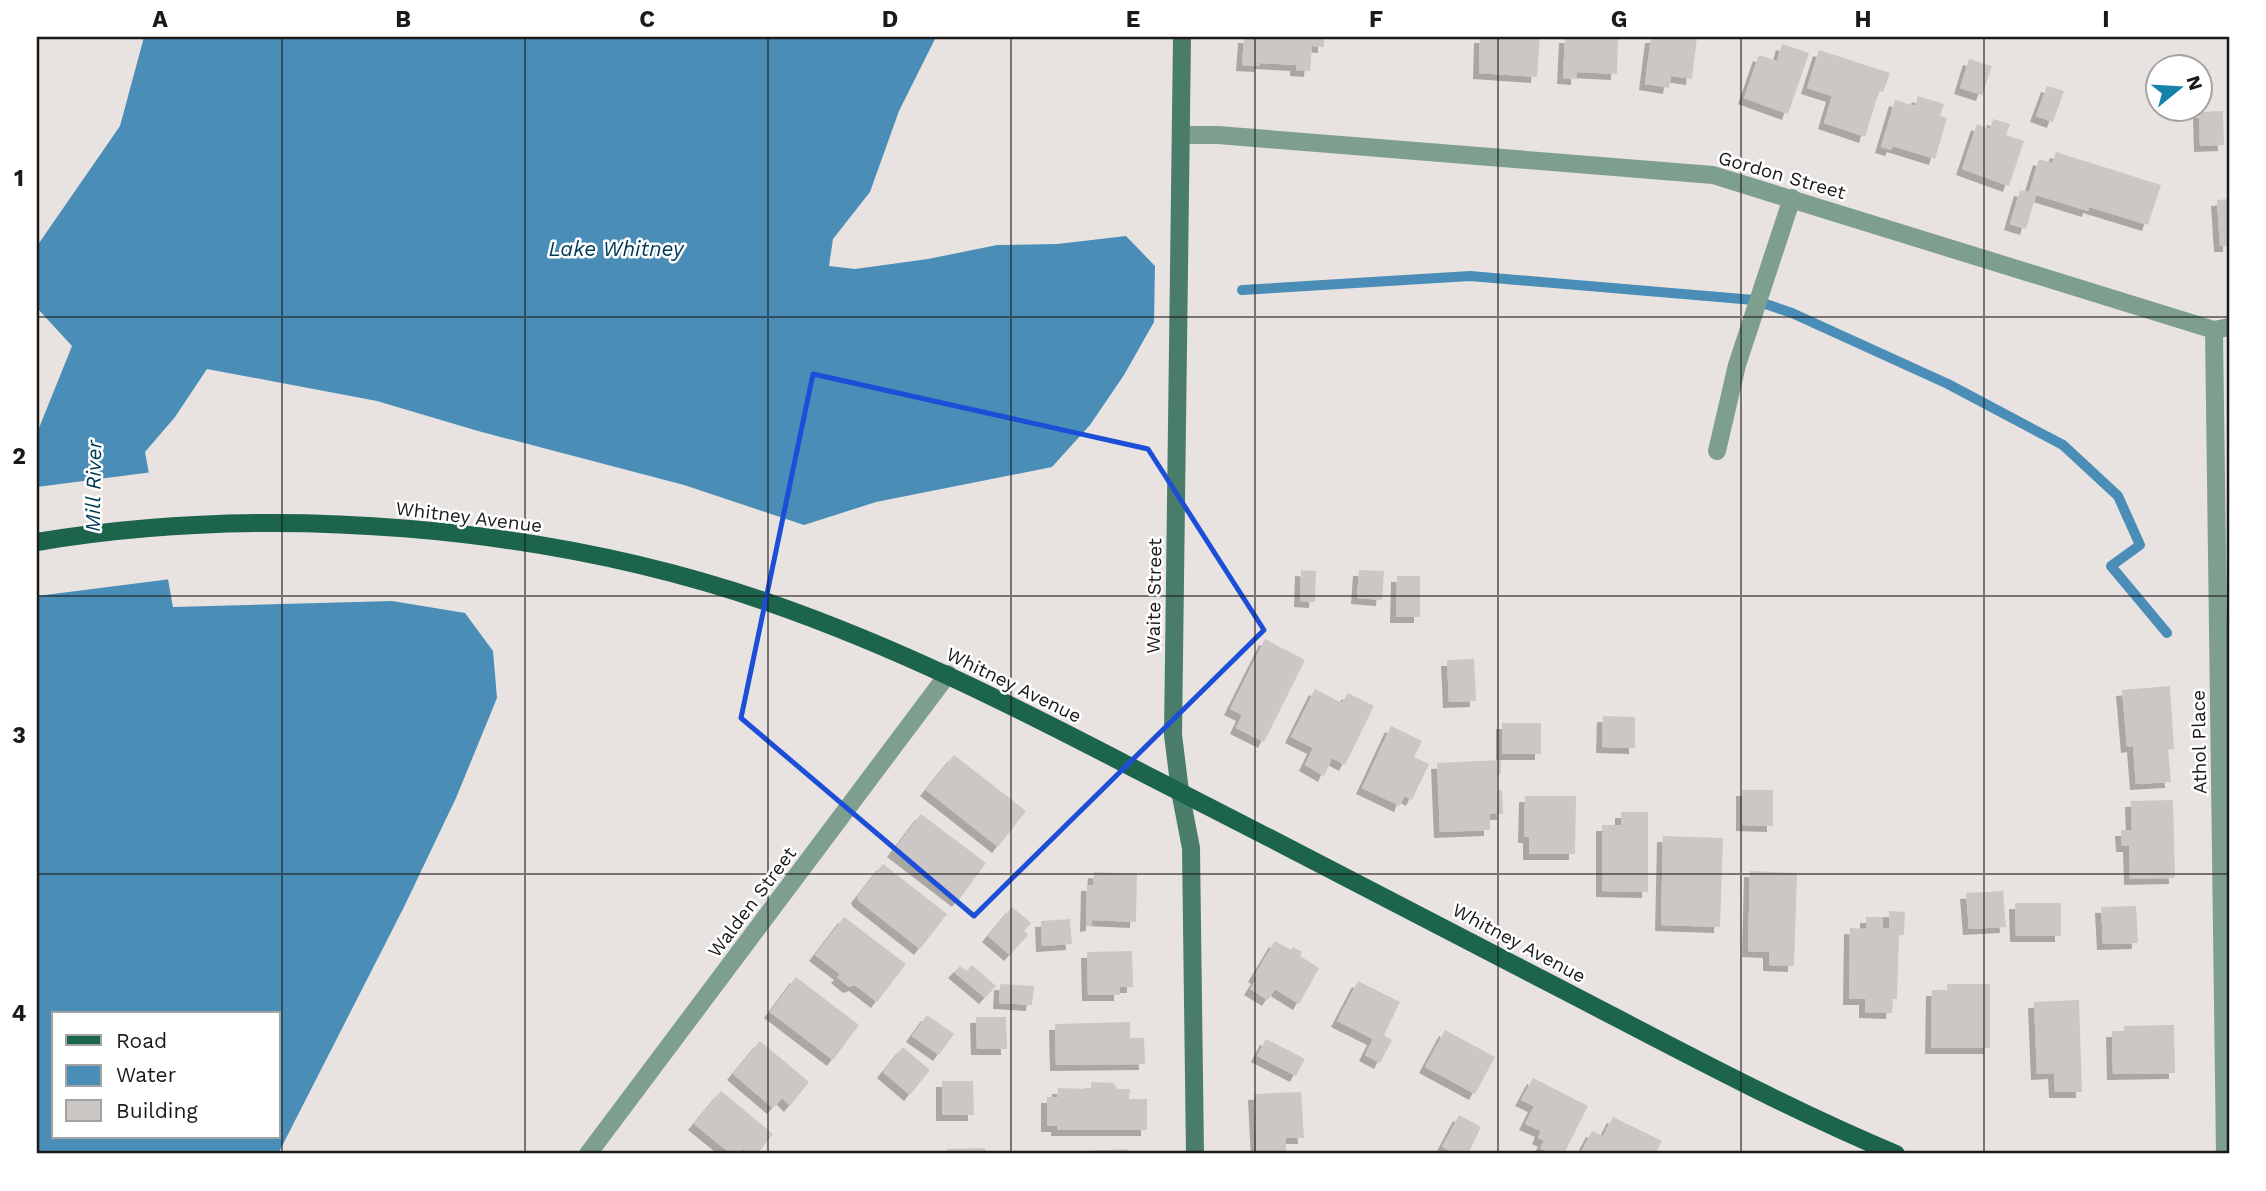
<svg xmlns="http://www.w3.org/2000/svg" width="2266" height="1191" font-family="'Work Sans',sans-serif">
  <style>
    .water { fill: #4a8eb8; fill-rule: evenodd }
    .pier { fill: #e8e3e0 }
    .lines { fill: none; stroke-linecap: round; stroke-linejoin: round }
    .stream { stroke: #4a8eb8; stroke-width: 10 }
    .building { fill: #ccc7c4; filter: url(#shadow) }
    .lane { stroke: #7e9f90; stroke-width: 18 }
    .street { stroke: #7e9f90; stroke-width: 18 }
    .secondary { stroke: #4a7d69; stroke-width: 18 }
    .primary { stroke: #1d644d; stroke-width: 18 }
    .marked { fill: none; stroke: #1d4ed8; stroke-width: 5; stroke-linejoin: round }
    .grid { fill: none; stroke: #1b1a19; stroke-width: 2; stroke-opacity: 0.55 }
    .labels { text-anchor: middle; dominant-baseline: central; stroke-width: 5; stroke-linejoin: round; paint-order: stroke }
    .street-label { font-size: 19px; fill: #1b1a19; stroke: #fff }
    .water-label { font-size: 21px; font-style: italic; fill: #003956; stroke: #fff }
    .neatline { fill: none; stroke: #1b1a19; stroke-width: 2.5 }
    .grid-label { font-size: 23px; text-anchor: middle; font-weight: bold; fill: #1b1a19 }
  </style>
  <defs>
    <filter id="shadow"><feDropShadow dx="-6" dy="6" stdDeviation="0" flood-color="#0004"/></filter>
  </defs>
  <rect width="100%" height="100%" fill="#e8e3e0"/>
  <path class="water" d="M144,37H936L899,111L870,192L833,239L829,266L855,269L928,259L997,245L1057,244L1126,236L1155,266L1154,322L1124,375L1090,425L1052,467L876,502L804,525L684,485L478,431L377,401L207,369L175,417L145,452L173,607L392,601L465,613L493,651L497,698L456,798L404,907L278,1154H37V433L72,346L37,308V246L120,126ZM54,1014H278V1137H54Z"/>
  <polygon class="pier" points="153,472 171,579 37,596 37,487"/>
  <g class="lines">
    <polyline class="stream" points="1242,290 1470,276 1754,300 1792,313 1948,384 2063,445 2118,496 2140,545 2111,566 2167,633"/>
  </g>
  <g class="building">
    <polygon points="1244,37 1324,37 1324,47 1312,46 1310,71 1296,70 1296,65 1260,63 1260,66 1242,65"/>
    <polygon points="1480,37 1540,37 1537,77 1479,73"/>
    <polygon points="1565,37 1618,37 1617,74 1577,72 1577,79 1563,78"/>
    <polygon points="1651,37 1697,37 1692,79 1671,76 1669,88 1645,84"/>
    <polygon points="1782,44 1809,53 1788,114 1744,98 1759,55 1777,61"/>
    <polygon points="1819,50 1890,73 1883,92 1879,91 1865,137 1824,123 1832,96 1807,88"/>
    <polygon points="1969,59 1992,66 1982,95 1960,88"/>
    <polygon points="2047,86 2064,91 2053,122 2036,116"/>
    <polygon points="1918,96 1944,104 1940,116 1947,118 1935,159 1893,146 1891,150 1881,147 1895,100 1915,106"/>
    <polygon points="2223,111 2224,145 2200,146 2199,112"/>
    <polygon points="1993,119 2010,124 2006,135 2024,141 2009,186 1962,169 1977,124 1990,129"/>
    <polygon points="2056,152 2161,185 2148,225 2089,207 2088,211 2036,195 2026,229 2010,224 2020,190 2029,192 2039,159 2052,163"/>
    <polygon points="2229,199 2229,246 2220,246 2217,200"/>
    <polygon points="1301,570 1316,571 1315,602 1300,601"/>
    <polygon points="1359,570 1384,571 1382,600 1357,598"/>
    <polygon points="1397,576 1420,576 1420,617 1396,617"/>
    <polygon points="1265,639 1305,660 1264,742 1236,728 1242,715 1230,709"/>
    <polygon points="1474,659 1476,701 1449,702 1447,660"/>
    <polygon points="2170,686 2174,749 2168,750 2171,782 2136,784 2133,746 2127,747 2122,690"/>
    <polygon points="1315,689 1342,703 1348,693 1374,706 1345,765 1332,758 1324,776 1305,765 1313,748 1291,737"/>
    <polygon points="1603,716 1635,717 1635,748 1602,747"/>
    <rect x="1502" y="723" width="39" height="31"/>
    <polygon points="1391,726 1422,741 1414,757 1429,764 1412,800 1404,796 1400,806 1362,788"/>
    <polygon points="954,755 1026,811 998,847 926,790"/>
    <polygon points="1501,760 1501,773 1497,777 1497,790 1502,790 1503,814 1490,814 1490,830 1440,832 1437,763"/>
    <polygon points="1742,790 1773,790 1773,826 1742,825"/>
    <polygon points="1525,796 1576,796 1575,854 1529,854 1529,837 1524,837"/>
    <polygon points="2173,800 2175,878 2130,879 2129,846 2122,846 2121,830 2132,830 2131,801"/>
    <polygon points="1621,812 1648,812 1648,892 1602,891 1602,825 1621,825"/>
    <polygon points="921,814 986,863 958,901 893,851"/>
    <polygon points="1663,836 1723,838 1720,927 1661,925"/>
    <polygon points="883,864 947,914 920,949 859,901 857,897"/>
    <polygon points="1750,871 1797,873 1794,966 1769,965 1769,952 1748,951"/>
    <polygon points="1094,872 1137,874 1136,922 1092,920 1092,925 1086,926 1087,885 1093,885"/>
    <polygon points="2003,891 2006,927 1969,929 1966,893"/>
    <polygon points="2015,903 2061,903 2061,936 2016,936"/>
    <polygon points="2136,906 2138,943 2103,944 2101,907"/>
    <polygon points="1012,907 1031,923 1024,931 1028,935 1010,955 988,936"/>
    <polygon points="1889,911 1905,912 1904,935 1899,935 1897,999 1893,999 1892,1013 1865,1012 1865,999 1849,999 1850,928 1866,929 1866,917 1883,917 1883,928 1889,928"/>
    <polygon points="844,917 906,964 877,1002 855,985 849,987 837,977 840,974 815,955"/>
    <polygon points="1070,919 1072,944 1042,946 1041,921"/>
    <polygon points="1275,941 1291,950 1293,947 1302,952 1300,956 1319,968 1299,1004 1275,989 1268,1000 1250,989 1257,978 1254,976"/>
    <polygon points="1132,951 1133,987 1120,987 1120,995 1088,995 1087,952"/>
    <polygon points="972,965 996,986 985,998 954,972 960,966 967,971"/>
    <polygon points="796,977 859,1025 833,1060 770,1012"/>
    <polygon points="1358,981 1400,1002 1384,1035 1392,1040 1380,1063 1365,1055 1373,1039 1337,1021"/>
    <polygon points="1000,984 1034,986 1032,1005 999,1003"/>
    <polygon points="1947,984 1990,984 1990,1048 1931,1048 1932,990 1947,990"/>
    <polygon points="2079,1000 2082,1092 2055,1092 2054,1073 2037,1074 2034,1002"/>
    <polygon points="927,1015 954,1034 939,1055 912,1036"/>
    <polygon points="976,1017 1006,1017 1007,1049 977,1049"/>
    <polygon points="1130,1022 1130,1038 1144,1038 1145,1064 1056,1065 1055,1024"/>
    <polygon points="2174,1025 2175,1073 2113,1074 2112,1031 2124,1031 2124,1026"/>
    <polygon points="1445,1030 1495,1057 1475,1094 1425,1067"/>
    <polygon points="1266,1039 1305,1059 1296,1076 1257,1056"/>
    <polygon points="760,1041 809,1082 790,1106 782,1098 773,1108 733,1074"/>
    <polygon points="903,1047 930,1070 910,1095 883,1072"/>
    <polygon points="1533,1078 1588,1106 1564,1154 1552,1154 1540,1148 1544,1141 1538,1138 1541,1131 1525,1124 1534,1106 1521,1100"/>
    <polygon points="942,1081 973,1081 974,1115 942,1115"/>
    <polygon points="1091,1082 1113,1083 1118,1089 1130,1089 1129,1099 1147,1099 1147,1130 1057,1130 1057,1126 1047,1126 1047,1097 1057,1097 1058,1088 1091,1089"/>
    <polygon points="721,1091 773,1134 757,1154 749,1154 743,1149 738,1154 731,1154 694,1124"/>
    <polygon points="1301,1092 1304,1138 1286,1138 1286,1152 1257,1154 1254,1094"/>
    <polygon points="1459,1115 1481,1127 1468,1154 1456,1154 1442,1147"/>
    <polygon points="1613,1117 1662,1141 1655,1154 1580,1154 1592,1131 1603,1136"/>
    <polygon points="985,1148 985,1154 947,1154 947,1149"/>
    <polygon points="1128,1149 1129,1154 1083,1154 1083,1151"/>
  </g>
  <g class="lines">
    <polyline class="lane" points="1717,451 1737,365 1792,198"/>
    <g class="street">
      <polyline points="1181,135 1218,135 1713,175 2214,330 2229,327"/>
      <polyline points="2214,330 2225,1154"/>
      <polyline points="588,1154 948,674"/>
    </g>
    <polyline class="secondary" points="1182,37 1173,735 1180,791 1191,848 1195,1154"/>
    <path class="primary" d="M37,542C272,503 545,525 770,603C897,647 1016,707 1135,769C1278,842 1421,916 1563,990C1673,1047 1782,1106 1896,1154"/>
  </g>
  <path class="marked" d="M813,374L1148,449L1264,630L974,916L741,718Z"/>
  <path class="grid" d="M282,37V1154M525,37V1154M768,37V1154M1011,37V1154M1255,37V1154M1498,37V1154M1741,37V1154M1984,37V1154M37,317H2229M37,596H2229M37,874H2229"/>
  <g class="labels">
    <g class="street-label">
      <text transform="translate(1782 175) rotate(16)">Gordon Street</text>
      <text transform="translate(469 517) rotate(7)">Whitney Avenue</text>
      <text transform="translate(1154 596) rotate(-89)">Waite Street</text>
      <text transform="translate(1014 685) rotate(26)">Whitney Avenue</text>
      <text transform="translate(2199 742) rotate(-91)">Athol Place</text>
      <text transform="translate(752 902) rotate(-53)">Walden Street</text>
      <text transform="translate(1519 943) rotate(28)">Whitney Avenue</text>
    </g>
    <g class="water-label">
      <text x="616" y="248">Lake Whitney</text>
      <text transform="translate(93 486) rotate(-89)">Mill River</text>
    </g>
  </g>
  <rect width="2266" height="1191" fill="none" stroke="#ffffff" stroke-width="77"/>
  <rect x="52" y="1012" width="228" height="126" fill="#ffffff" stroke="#a4a3a3" stroke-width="2"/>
  <rect x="66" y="1035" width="35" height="10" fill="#1d644d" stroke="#a4a3a3" stroke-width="2"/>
  <text x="116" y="1048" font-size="21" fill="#1b1a19">Road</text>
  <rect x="66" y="1065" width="35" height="21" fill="#4a8eb8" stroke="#a4a3a3" stroke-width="2"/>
  <text x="116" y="1082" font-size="21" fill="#1b1a19">Water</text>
  <rect x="66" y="1100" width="35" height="21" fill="#ccc7c4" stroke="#a4a3a3" stroke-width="2"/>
  <text x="116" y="1118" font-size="21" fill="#1b1a19">Building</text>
  <g transform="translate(2179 88) rotate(72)"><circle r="33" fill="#ffffff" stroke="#a4a3a3" stroke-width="2"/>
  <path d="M0-5L12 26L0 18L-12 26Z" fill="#1582aa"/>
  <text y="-10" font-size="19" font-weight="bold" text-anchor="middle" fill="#1b1a19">N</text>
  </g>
  <rect x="38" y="38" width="2190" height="1114" class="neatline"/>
  <g class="grid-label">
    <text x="160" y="27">A</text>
    <text x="403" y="27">B</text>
    <text x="647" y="27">C</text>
    <text x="890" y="27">D</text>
    <text x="1133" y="27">E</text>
    <text x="1376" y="27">F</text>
    <text x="1619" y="27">G</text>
    <text x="1863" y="27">H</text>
    <text x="2106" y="27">I</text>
    <text x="19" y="186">1</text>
    <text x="19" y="464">2</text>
    <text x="19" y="743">3</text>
    <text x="19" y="1021">4</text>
  </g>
</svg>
